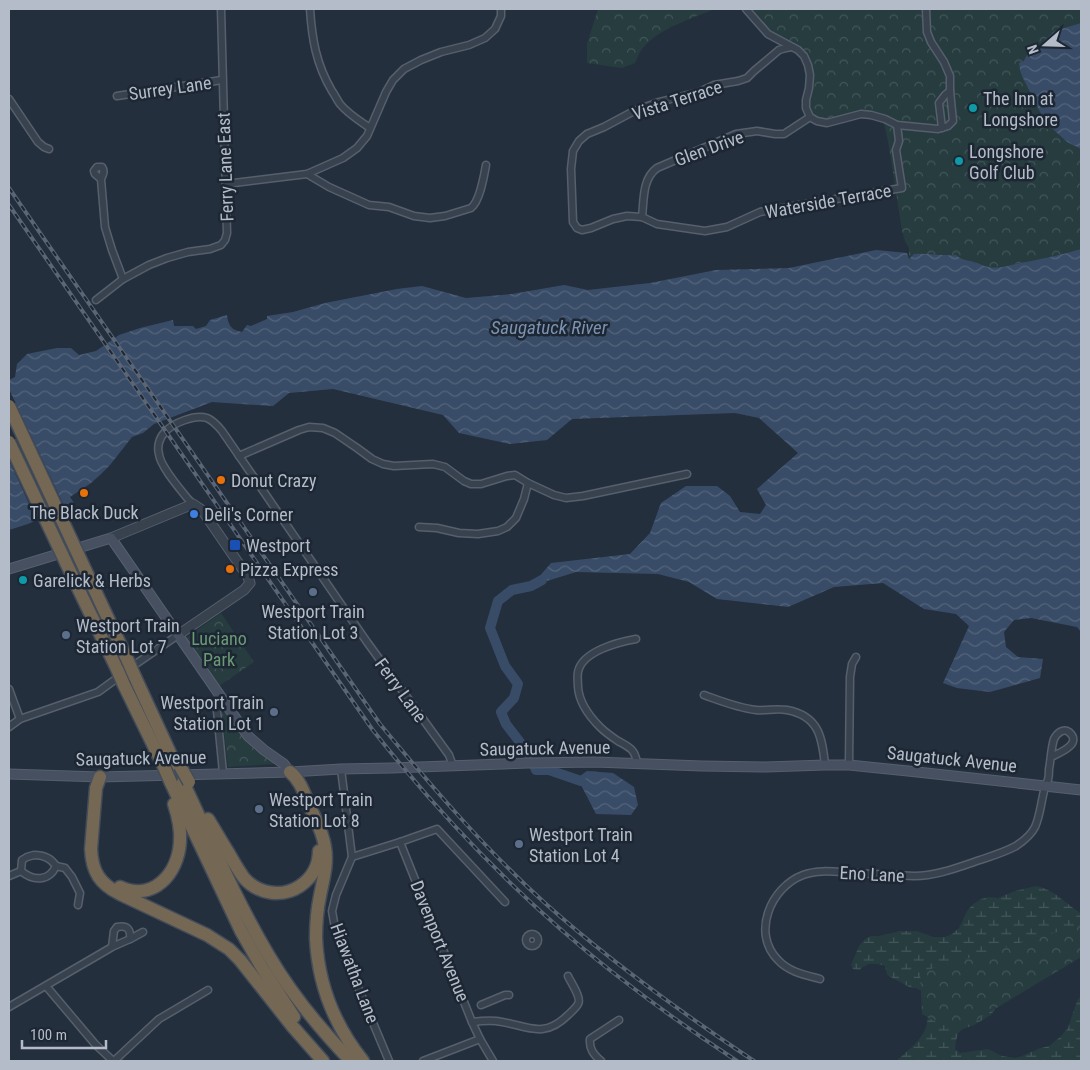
<svg xmlns="http://www.w3.org/2000/svg" width="1090" height="1070" font-family="'Roboto Condensed',sans-serif">
  <style>
    .wetland { fill: url(#wetland-marsh) }
    .park { fill: url(#park-crowns) }
    .water { fill: url(#water-waves) }
    .pier { fill: #242f3e }
    .lines { fill: none; stroke-linecap: round; stroke-linejoin: round }
    .river { stroke: #394c67; stroke-width: 10 }
    .minor-casing { stroke: #565f6c; stroke-width: 9 }
    .tertiary-casing { stroke: #565f6c; stroke-width: 11 }
    .secondary-casing { stroke: #565f6c; stroke-width: 11 }
    .motorway-casing { stroke: #434c59; stroke-width: 15 }
    .minor { stroke: #38414e; stroke-width: 6 }
    .tertiary { stroke: #38414e; stroke-width: 9 }
    .secondary { stroke: #465061; stroke-width: 9 }
    .motorway { stroke: #746855; stroke-width: 12 }
    .rail-casing { stroke: #5a6575; stroke-width: 4 }
    .rail { stroke: #1d2633; stroke-width: 2; stroke-dasharray: 5.5; stroke-linecap: butt }
    .motorway-bridge-casing { stroke: #434c59; stroke-width: 15; stroke-linecap: butt }
    .motorway-bridge { stroke: #746855; stroke-width: 12 }
    .culture-dot { fill: #0f9aa8; stroke: #1d2633; stroke-width: 2 }
    .food-dot { fill: #e8710a; stroke: #1d2633; stroke-width: 2 }
    .shop-dot { fill: #3f7fe0; stroke: #1d2633; stroke-width: 2 }
    .transit-dot { fill: #1a4fb4; stroke: #1d2633; stroke-width: 2 }
    .service-dot { fill: #5c6f8a; stroke: #1d2633; stroke-width: 2 }
    .labels { text-anchor: middle; dominant-baseline: central; stroke-width: 5; stroke-linejoin: round; paint-order: stroke }
    .street-label { font-size: 18px; fill: #b4bcc9; stroke: #1d2633 }
    .poi-label { font-size: 18px; fill: #b4bcc9; stroke: #1d2633; text-anchor: start }
    .park-label { font-size: 18px; fill: #6b9a76; stroke: #1d2633 }
    .water-label { font-size: 19px; font-style: italic; fill: #7c92b1; stroke: #1d2633 }
  </style>
  <defs>
    <pattern id="wetland-marsh" width="20" height="14" patternUnits="userSpaceOnUse" patternTransform="scale(1.25)"><rect width="20" height="14" fill="#263c3f"/><path d="M1 5h8M5 5V1M11 12h8M15 12V8" fill="none" stroke="#435659"/></pattern>
    <pattern id="park-crowns" width="20" height="18" patternUnits="userSpaceOnUse" patternTransform="scale(1.25)"><rect width="20" height="18" fill="#263c3f"/><path d="M2 6a3 3 0 1 1 6 0M12 15a3 3 0 1 1 6 0" fill="none" stroke="#435659"/></pattern>
    <pattern id="water-waves" width="16" height="10" patternUnits="userSpaceOnUse" patternTransform="scale(1.25)"><rect width="16" height="10" fill="#394c67"/><path d="M0 5q4-4 8 0t8 0" fill="none" stroke="#53647b"/></pattern>
  </defs>
  <rect width="100%" height="100%" fill="#242f3e"/>
  <path class="wetland" d="M1036,886C1056,890 1065,904 1081,913V932L1003,996L991,1015L974,1025L963,1029L958,1033L956,1041L955,1049L960,1053L988,1049L1002,1056L1015,1058L1022,1056L1038,1049L1049,1046L1060,1037L1068,1028L1076,1004L1078,999L1081,997V1061H896C924,1037 932,1031 926,993L916,988H911L887,975L885,966C874,963 869,962 859,970L853,969L851,965L853,960L859,946L865,939L871,936H879L900,931H917L933,937H945L952,934L959,928L967,911L972,905L981,899L989,897L998,898L1015,891Z"/>
  <g class="park">
    <path d="M598,9H715C691,19 659,28 642,49C639,53 637,59 635,63L622,68L587,63V44Z"/>
    <path d="M748,9H1081V23L1054,31L1044,41L1040,48L1034,99L1044,120L1055,131L1067,142L1081,149V249C1061,255 1041,259 1020,263C1009,265 1000,269 989,267C983,266 979,263 974,262C967,260 962,260 956,255C942,256 928,253 914,254L909,259V248L905,241L902,231L888,141L884,124L868,112C855,115 835,121 822,120C818,120 819,120 815,117C803,110 811,97 812,86C813,76 812,65 807,56C800,44 783,41 772,33C763,27 756,17 748,9Z"/>
    <polygon points="221,613 254,662 219,686 186,638"/>
    <path d="M225,712C239,733 255,749 275,764L228,767L222,713Z"/>
    <path d="M1081,925V957L975,1021C953,1032 942,1026 922,1014L920,972Z"/>
  </g>
  <g class="water">
    <path d="M1081,23V149L1067,142L1055,131L1044,120L1022,76L1020,70L1019,63L1024,61C1027,53 1032,50 1040,48L1044,41L1054,31Z"/>
    <path d="M1081,249V632L1077,627L1031,618L1014,620L1004,632L1006,647L1018,657L1043,659L1040,678L990,692L957,688L943,683L969,626L956,614L924,609L883,583L834,587L788,607L717,599L689,582L658,574L576,572L531,586L551,563L630,554L650,533L661,503L686,486H717L730,496L740,512L760,514L766,505L757,489L798,453L759,418L735,413L572,419L547,440L510,444L459,433L443,415L333,389L289,393L273,406L212,402L154,424L143,433L132,437L110,465L100,475L91,483L70,497L74,503L71,506L63,508L28,524L9,530V380L15,377L17,364L27,354L57,348H71L79,355L96,351L119,335L140,328L173,320L174,326H193L196,329L206,326L210,320L227,315C228,325 231,330 242,332L247,325L251,326L267,319V316L293,312L325,303L397,289L422,286L466,298L512,294L564,285L588,290L650,283L716,270L789,268L876,250L907,253L909,259L914,254C928,253 942,256 956,255C962,260 967,260 974,262C979,263 983,266 989,267C1000,269 1009,265 1020,263C1041,259 1061,255 1081,249Z"/>
    <polygon points="587,771 613,773 634,787 638,805 631,815 596,814 581,785 580,776"/>
  </g>
  <polygon class="pier" points="9,389 66,510 38,523 9,460"/>
  <g class="lines">
    <polyline class="river" points="542,580 531,586 512,590 498,601 490,628 505,666 518,684 514,698 501,712 506,724 529,754 536,770 549,770 581,781"/>
    <defs>
      <g id="minor">
        <path d="M310,9C312,39 316,64 332,91C335,95 337,100 340,104C348,114 360,121 370,128"/>
        <polyline points="746,9 768,34 798,50 804,56 808,65 810,75 809,88 806,100 806,108 810,117 817,121 827,123 861,114 871,115 885,119 897,125 938,129 948,126 953,121 950,91 950,76 944,62 931,42 927,32 926,9"/>
        <polyline points="791,47 786,48 779,50 754,71 747,78 738,81 714,85 699,92 659,102 634,111 604,127 587,134 579,141 573,151 571,169 573,222 577,228 582,230 591,228 613,219 627,216 642,217 657,224 705,231 727,227 760,212 770,210 902,188 896,150 899,141 897,125"/>
        <polyline points="117,96 222,80"/>
        <polyline points="9,99 38,142 44,147 49,149"/>
        <polyline points="942,128 939,103 945,95 950,91"/>
        <path d="M307,174L329,187L369,205L389,207L414,216L430,218L445,216L471,208C480,201 484,176 486,165"/>
        <path d="M101,179C103,175 105,171 102,167H97L94,171L95,174L101,179L105,227L112,250L123,279"/>
        <polyline points="226,184 307,174 343,158 357,148 367,136 386,92 393,80 404,69 421,60 441,52 469,45 485,38 495,29 501,16 501,9"/>
        <path d="M642,217C644,200 642,179 657,168L736,134L757,131L775,134H784L810,117"/>
        <polyline points="96,300 123,279 149,265 167,258 188,252 210,249 221,245 225,240 227,233 221,9"/>
        <polyline points="239,456 299,430 309,427 323,428 335,433 357,448 372,459 383,464 394,466 433,464 445,467 464,481 471,484 481,484 507,476 515,475 528,483 554,495 566,498 583,496 687,474"/>
        <path d="M193,504L188,499C180,489 160,466 159,454C157,447 159,438 165,432C173,423 195,414 207,418C214,421 218,426 222,431L367,642L449,755L453,766"/>
        <polyline points="419,527 437,528 459,533 478,534 498,531 507,527 516,518 524,499 528,483"/>
        <path d="M636,639C619,642 582,651 578,672C577,677 578,682 578,687C579,702 589,716 600,727C605,732 612,737 618,741C629,747 635,749 637,763"/>
        <polyline points="130,668 178,635"/>
        <polyline points="9,689 20,719"/>
        <path d="M704,695C721,701 738,708 756,710C766,711 776,708 787,710C819,716 822,737 825,765"/>
        <polyline points="221,697 218,704 217,711 223,773"/>
        <polyline points="9,727 20,719 98,692 120,676"/>
        <polyline points="849,765 850,677 852,664 856,657"/>
        <polyline points="341,769 352,857 336,895 332,911 335,928 345,956 389,1061"/>
        <polyline points="400,842 472,1022 480,1039 493,1061"/>
        <path d="M34,855C43,855 51,858 56,866C49,882 33,881 21,871L22,860L27,857Z"/>
        <polyline points="352,857 400,842 437,829 505,902"/>
        <polyline points="56,866 65,868 72,877 80,893 78,905"/>
        <polyline points="9,876 21,871"/>
        <circle cx="532" cy="940" r="6"/>
        <polyline points="130,939 143,932"/>
        <path d="M820,979C805,975 789,972 778,960C751,933 771,887 803,875C819,869 836,872 853,873C873,874 894,875 914,876C937,876 959,867 980,860C992,856 1005,852 1016,846C1022,842 1031,835 1035,827C1040,816 1041,803 1044,791C1044,787 1046,784 1048,780C1049,776 1049,772 1049,769C1051,759 1051,748 1054,739C1057,733 1063,728 1069,732C1083,744 1059,753 1051,757"/>
        <polyline points="46,986 95,1044 113,1061"/>
        <polyline points="481,1005 505,995 509,995"/>
        <path d="M9,1007L112,947L130,939C131,929 127,925 117,927L114,931L112,947"/>
        <path d="M472,1022C480,1021 488,1020 496,1021C525,1024 542,1041 568,1015C571,1012 576,1008 578,1004C582,998 571,983 568,976"/>
        <polyline points="114,1061 159,1019 208,990"/>
        <polyline points="423,1061 480,1039"/>
        <path d="M601,1061C594,1055 589,1049 590,1039L619,1020"/>
      </g>
      <polyline id="tertiary" points="111,538 193,504 202,510 248,577 250,583 244,590 178,635"/>
      <g id="secondary">
        <polyline points="9,569 111,538 248,736 264,750 284,764 290,772"/>
        <polyline points="9,774 100,777 290,772 341,769 391,768 529,763 595,762 702,766 766,767 825,765 849,765 908,771 1081,790"/>
      </g>
      <g id="motorway">
        <polyline points="90,580 128,661"/>
        <polyline points="77,586 117,669"/>
        <polyline points="135,677 176,766"/>
        <polyline points="124,685 164,767"/>
        <path d="M290,772C300,780 304,793 309,805C315,818 323,832 325,847C328,864 323,880 320,896C317,910 316,924 316,938C318,984 335,1026 363,1061"/>
        <path d="M100,777L96,788L91,849C92,872 100,884 120,894L207,935L229,949L240,960L293,1027L323,1061"/>
        <path d="M183,782C211,841 236,901 269,956C292,995 320,1029 351,1061"/>
        <polyline points="171,783 241,931 261,966 294,1017"/>
        <path d="M208,819C215,830 221,841 228,852C233,861 238,870 244,878C258,894 282,898 300,886C312,878 319,865 319,851"/>
        <path d="M120,887C153,902 178,874 180,842C181,829 178,816 174,804"/>
      </g>
    </defs>
    <use href="#minor" class="minor-casing"/>
    <use href="#tertiary" class="tertiary-casing"/>
    <use href="#secondary" class="secondary-casing"/>
    <use href="#motorway" class="motorway-casing"/>
    <use href="#minor" class="minor"/>
    <use href="#tertiary" class="tertiary"/>
    <use href="#secondary" class="secondary"/>
    <use href="#motorway" class="motorway"/>
    <defs>
      <g id="rail">
        <path d="M9,188L380,724C432,787 485,849 546,904C611,962 682,1013 754,1061"/>
        <path d="M9,205L372,729C442,818 522,901 611,971C652,1003 694,1033 737,1061"/>
      </g>
    </defs>
    <use href="#rail" class="rail-casing"/>
    <use href="#rail" class="rail"/>
    <defs>
      <g id="motorway-bridge">
        <polyline points="9,406 90,580"/>
        <polyline points="9,442 77,586"/>
        <polyline points="128,661 135,677"/>
        <polyline points="117,669 124,685"/>
        <polyline points="180,766 189,782"/>
        <polyline points="164,767 171,783"/>
      </g>
    </defs>
    <use href="#motorway-bridge" class="motorway-bridge-casing"/>
    <use href="#motorway-bridge" class="motorway-bridge"/>
  </g>
  <g class="culture-dot">
    <circle cx="973" cy="108" r="5"/>
    <circle cx="959" cy="161" r="5"/>
    <circle cx="23" cy="580" r="5"/>
  </g>
  <g class="food-dot">
    <circle cx="221" cy="480" r="5"/>
    <circle cx="84" cy="493" r="5"/>
    <circle cx="230" cy="569" r="5"/>
  </g>
  <circle class="shop-dot" cx="194" cy="514" r="5"/>
  <rect class="transit-dot" x="229" y="539" width="12" height="12" rx="2.5"/>
  <g class="service-dot">
    <circle cx="313" cy="592" r="5"/>
    <circle cx="66" cy="635" r="5"/>
    <circle cx="274" cy="712" r="5"/>
    <circle cx="259" cy="809" r="5"/>
    <circle cx="519" cy="844" r="5"/>
  </g>
  <g class="labels">
    <g class="street-label">
      <text transform="translate(170 88) rotate(-8)">Surrey Lane</text>
      <text transform="translate(677 100) rotate(-18)">Vista Terrace</text>
      <text transform="translate(709 148) rotate(-20)">Glen Drive</text>
      <text transform="translate(225 167) rotate(-92)">Ferry Lane East</text>
      <text transform="translate(828 201) rotate(-10)">Waterside Terrace</text>
      <text transform="translate(401 690) rotate(54)">Ferry Lane</text>
      <text transform="translate(545 748) rotate(-1)">Saugatuck Avenue</text>
      <text transform="translate(141 758) rotate(-1)">Saugatuck Avenue</text>
      <text transform="translate(952 759) rotate(6)">Saugatuck Avenue</text>
      <text transform="translate(872 874) rotate(3)">Eno Lane</text>
      <text transform="translate(440 941) rotate(68)">Davenport Avenue</text>
      <text transform="translate(355 973) rotate(69)">Hiawatha Lane</text>
    </g>
    <g class="poi-label">
      <text x="983" y="98">The Inn at<tspan x="983" dy="21">Longshore</tspan></text>
      <text x="969" y="151">Longshore<tspan x="969" dy="21">Golf Club</tspan></text>
      <text x="231" y="480">Donut Crazy</text>
      <text x="84" y="512" text-anchor="middle">The Black Duck</text>
      <text x="204" y="514">Deli's Corner</text>
      <text x="246" y="545">Westport</text>
      <text x="240" y="569">Pizza Express</text>
      <text x="33" y="580">Garelick &amp; Herbs</text>
      <text x="313" y="611" text-anchor="middle">Westport Train<tspan x="313" dy="21">Station Lot 3</tspan></text>
      <text x="76" y="625">Westport Train<tspan x="76" dy="21">Station Lot 7</tspan></text>
      <text x="264" y="702" text-anchor="end">Westport Train<tspan x="264" dy="21">Station Lot 1</tspan></text>
      <text x="269" y="799">Westport Train<tspan x="269" dy="21">Station Lot 8</tspan></text>
      <text x="529" y="834">Westport Train<tspan x="529" dy="21">Station Lot 4</tspan></text>
    </g>
    <g class="park-label">
      <text x="219" y="638">Luciano<tspan x="219" dy="21">Park</tspan></text>
    </g>
    <g class="water-label">
      <text x="549" y="327">Saugatuck River</text>
    </g>
  </g>
  <rect width="1090" height="1070" fill="none" stroke="#b4bcc9" stroke-width="20"/>
  <g transform="translate(1045 45) rotate(250)" stroke="#1d2633" stroke-width="4" paint-order="stroke">
  <path d="M0-4L9 19L0 12L-9 19Z" fill="#b4bcc9"/>
  <text y="-8" font-size="14" font-weight="bold" text-anchor="middle" fill="#b4bcc9">N</text>
  </g>
  <path d="M22 1040v8h84v-8" fill="none" stroke="#b4bcc9" stroke-width="2.5"/>
  <text x="30" y="1040" font-size="15" fill="#b4bcc9" stroke="#1d2633" stroke-width="4" paint-order="stroke">100 m</text>
</svg>
